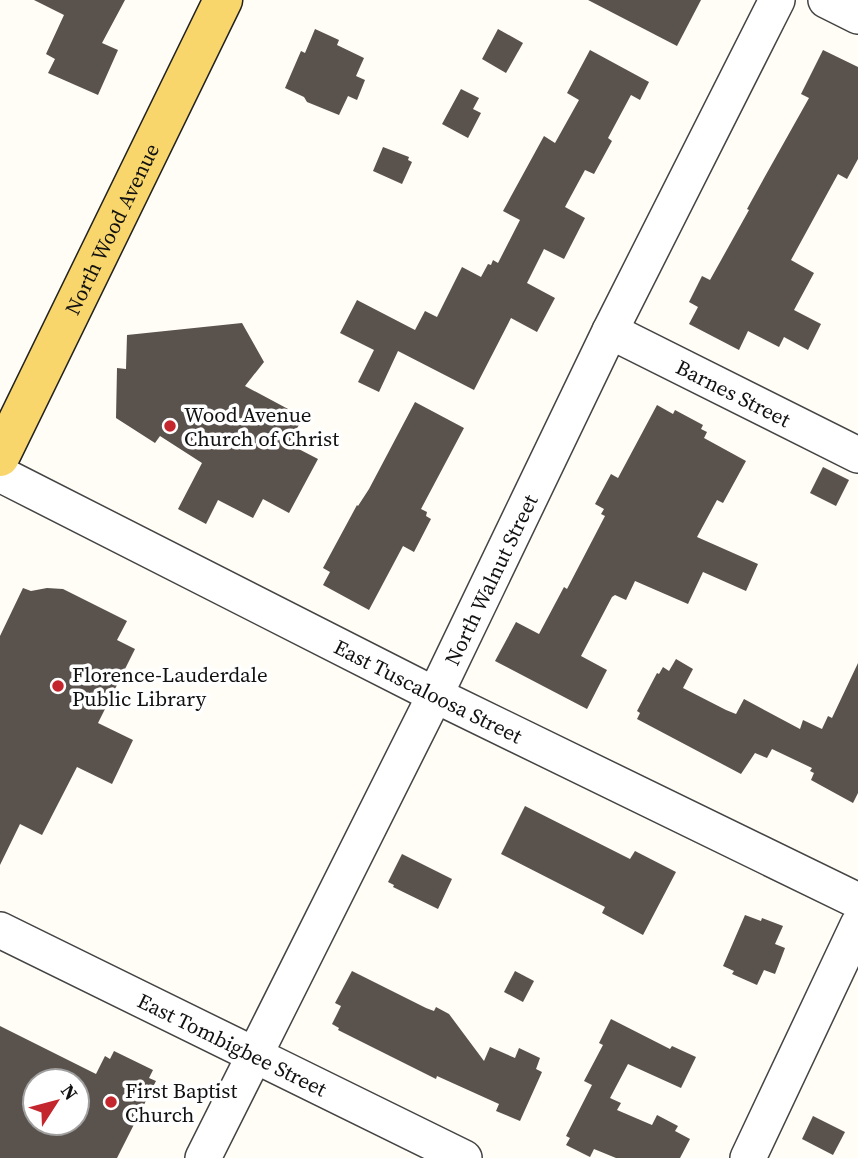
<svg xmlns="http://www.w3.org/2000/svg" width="858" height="1158" font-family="'Source Serif 4',serif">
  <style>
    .building { fill: #5a524d; fill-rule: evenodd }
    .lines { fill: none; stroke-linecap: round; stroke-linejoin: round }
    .minor-casing { stroke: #444; stroke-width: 38 }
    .major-casing { stroke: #222; stroke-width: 41 }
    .minor { stroke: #fff; stroke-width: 35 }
    .major { stroke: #f9d66b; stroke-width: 38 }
    .poi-dot { fill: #c4262e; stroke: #fff; stroke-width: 2.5 }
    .labels { text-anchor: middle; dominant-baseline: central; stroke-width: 7; stroke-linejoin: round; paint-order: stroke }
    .street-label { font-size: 21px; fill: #111; stroke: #fff }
    .poi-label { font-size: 21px; fill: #111; stroke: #fff; text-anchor: start }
  </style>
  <rect width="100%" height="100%" fill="#fffdf5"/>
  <g class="building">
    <polygon points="34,0 125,0 102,43 118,50 98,95 48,73 55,59 46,54 64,15"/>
    <polygon points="588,0 701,0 677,46"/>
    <polygon points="315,29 339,40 337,45 364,58 356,76 365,80 357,100 348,96 339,115 307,102 304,97 285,88 301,51 305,53"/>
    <polygon points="498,29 523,43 506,73 482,59"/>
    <polygon points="590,50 649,82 640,100 631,95 608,138 612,141 594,174 585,170 565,207 585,218 564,259 544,249 527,283 555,298 537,332 511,318 474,390 398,351 379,392 358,382 374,350 340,333 357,300 415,330 425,311 437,317 462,267 481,277 488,264 491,265 493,260 498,263 520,220 503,211 544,136 555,143 579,100 567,93"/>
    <polygon points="823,50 858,67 858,159 847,179 838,174 791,260 814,273 794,310 821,324 808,350 784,337 779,347 748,331 739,350 689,324 698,307 689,302 702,276 710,280 749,210 747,209 768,171 809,98 801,94"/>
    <polygon points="461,89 479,98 473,109 481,113 468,138 442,124"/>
    <polygon points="383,147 409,157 408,160 412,162 402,184 373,171"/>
    <polygon points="242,323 264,362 245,386 303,417 289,444 318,459 289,513 263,499 253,518 218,500 206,524 178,509 202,463 160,436 155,443 116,418 117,368 126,369 127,335"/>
    <polygon points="415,402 464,428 421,509 427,512 426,516 431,519 414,552 403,546 369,610 323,585 330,572 323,568 357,505 358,506 369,489"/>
    <polygon points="657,405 673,414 675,410 703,425 701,429 707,432 704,438 746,461 723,503 717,500 697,537 758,564 746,591 703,572 688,604 635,581 626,600 615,595 612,597 581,656 607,670 587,709 495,661 516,622 539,634 564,587 567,589 605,516 601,514 604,509 595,504 611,474 618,478"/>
    <polygon points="823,467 849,480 836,506 810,493"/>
    <polygon points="23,588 31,591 47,588 63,589 127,621 117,640 135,649 98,723 133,740 112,784 77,767 42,835 20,824 0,865 0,636"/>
    <polygon points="676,659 693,669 683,688 726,710 736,714 744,699 800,729 803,720 822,729 828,716 832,718 858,663 858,793 853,803 811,780 814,773 810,771 812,768 772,749 767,758 755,753 741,774 637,719 640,713 637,711 657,673 659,674 663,667 669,671"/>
    <polygon points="525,806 630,859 635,851 676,872 643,935 602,913 605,907 501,854"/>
    <polygon points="402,854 452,879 438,909 393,887 394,885 388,882"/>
    <polygon points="745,915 761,921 762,918 783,926 775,944 785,948 782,956 775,974 764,970 757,985 732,974 734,971 723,966"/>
    <polygon points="352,971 426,1008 434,1011 436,1007 449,1014 484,1061 490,1047 515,1058 519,1048 540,1058 536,1069 542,1072 520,1121 496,1111 499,1104 437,1076 436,1079 338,1030 339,1028 332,1024 341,1006 335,1003"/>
    <polygon points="515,971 534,981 523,1002 504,992"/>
    <polygon points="611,1019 670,1049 672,1046 696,1057 681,1088 628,1064 610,1098 621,1103 617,1110 652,1125 657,1115 678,1126 675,1131 690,1139 680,1158 616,1158 594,1149 590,1157 566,1145 570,1138 566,1136 592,1085 584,1081 603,1045 599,1043"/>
    <path d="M0,1026L96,1074L105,1056L110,1059L114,1051L153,1070L149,1078L156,1081L117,1158H0ZM35,1081H77V1123H35Z"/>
    <polygon points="813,1116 845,1132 833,1155 802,1139"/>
  </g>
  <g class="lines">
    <defs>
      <g id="minor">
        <polyline points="826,0 858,16"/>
        <path id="s1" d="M610,331L858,455"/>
        <path id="s2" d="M0,474L435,695L858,901"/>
        <path id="s3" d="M0,930L464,1158"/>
        <path id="s4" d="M203,1158L435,695L610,331L777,0"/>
        <polyline points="748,1158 858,925"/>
      </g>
      <g id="major">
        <path id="s5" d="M0,457L223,0"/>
      </g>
    </defs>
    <use href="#minor" class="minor-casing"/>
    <use href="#major" class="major-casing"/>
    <use href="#minor" class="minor"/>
    <use href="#major" class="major"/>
  </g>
  <g class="poi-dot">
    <circle cx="170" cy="426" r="7"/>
    <circle cx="58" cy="686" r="7"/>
    <circle cx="111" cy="1102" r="7"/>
  </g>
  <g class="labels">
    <g class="street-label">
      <text stroke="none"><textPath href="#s5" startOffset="254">North Wood Avenue</textPath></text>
      <text stroke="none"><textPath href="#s1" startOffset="138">Barnes Street</textPath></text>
      <text stroke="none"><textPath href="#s4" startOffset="646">North Walnut Street</textPath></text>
      <text stroke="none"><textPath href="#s2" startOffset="480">East Tuscaloosa Street</textPath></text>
      <text stroke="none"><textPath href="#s3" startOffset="259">East Tombigbee Street</textPath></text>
    </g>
    <g class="poi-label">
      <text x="184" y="414">Wood Avenue<tspan x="184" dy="24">Church of Christ</tspan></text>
      <text x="72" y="674">Florence-Lauderdale<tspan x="72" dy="24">Public Library</tspan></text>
      <text x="125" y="1090">First Baptist<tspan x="125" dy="24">Church</tspan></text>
    </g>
  </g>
  <g transform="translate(56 1102) rotate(54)"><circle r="33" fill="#ffffff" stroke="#a0a0a0" stroke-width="2"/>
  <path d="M0-5L12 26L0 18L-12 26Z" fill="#c4262e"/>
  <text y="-10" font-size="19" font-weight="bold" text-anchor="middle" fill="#111111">N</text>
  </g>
</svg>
